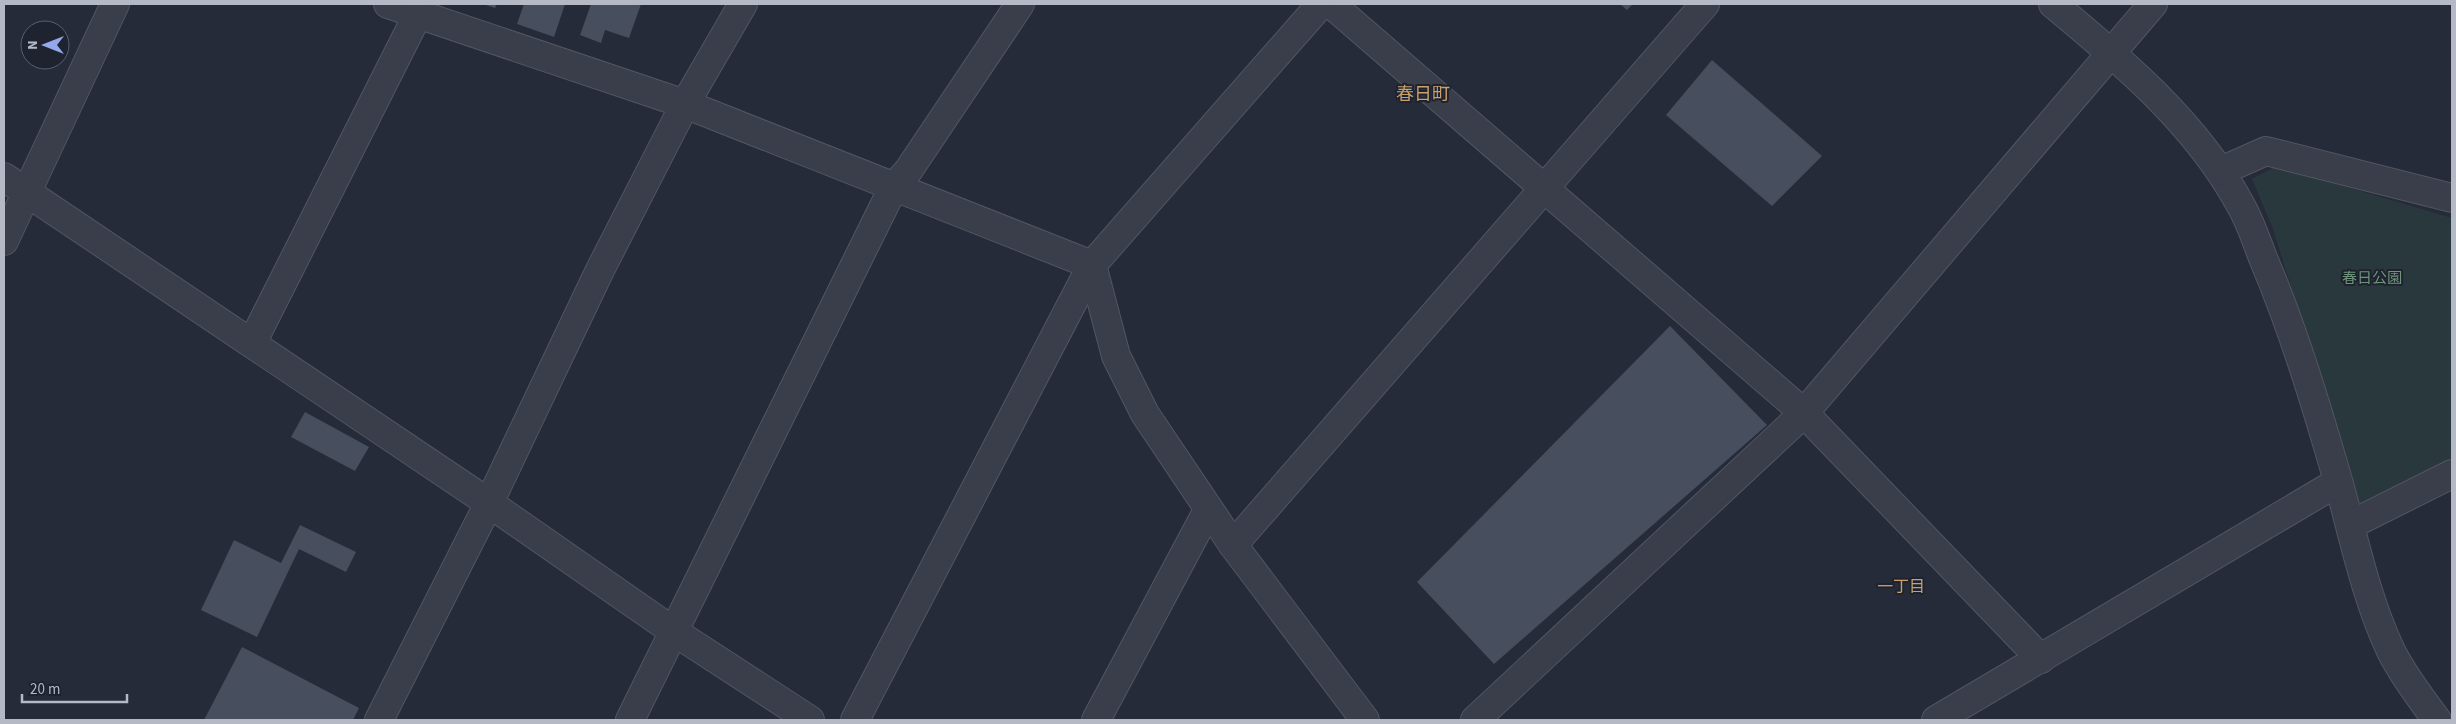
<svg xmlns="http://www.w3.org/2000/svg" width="2456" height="724" font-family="'Source Sans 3','Noto Sans JP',sans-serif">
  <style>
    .green { fill: #29383c }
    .building { fill: #474e5e }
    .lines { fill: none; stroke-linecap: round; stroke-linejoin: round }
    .minor-casing { stroke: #515662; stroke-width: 30 }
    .minor { stroke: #393e4a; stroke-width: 28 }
    .labels { text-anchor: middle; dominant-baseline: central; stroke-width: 4; stroke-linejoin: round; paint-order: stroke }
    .park-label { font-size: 15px; fill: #6e947c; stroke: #1e232f }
    .neighbourhood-label { font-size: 16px; fill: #c8a16d; stroke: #1e232f }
    .quarter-label { font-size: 18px; fill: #c8a16d; stroke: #1e232f }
  </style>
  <rect width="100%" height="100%" fill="#262b3a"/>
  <polygon class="green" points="2276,166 2452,218 2452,461 2362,508 2353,487 2273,229 2252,179"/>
  <g class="building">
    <polygon points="483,4 497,4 495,8"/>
    <polygon points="524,4 565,4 554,37 517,24"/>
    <polygon points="591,4 641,4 629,38 605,30 601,43 580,35"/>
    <polygon points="1620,4 1633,4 1627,10"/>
    <polygon points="1712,60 1822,156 1772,206 1666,115"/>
    <polygon points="1670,326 1767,425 1494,664 1417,582"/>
    <polygon points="305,412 369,447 355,471 291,437"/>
    <polygon points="300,525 356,552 346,572 299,549 257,637 201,610 234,540 281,563"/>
    <polygon points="242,647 359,708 353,720 204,720"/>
  </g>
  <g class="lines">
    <defs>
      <g id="minor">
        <polyline points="388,4 685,104 1092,265 1116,356 1145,414 1233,545 1365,720"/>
        <polyline points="1331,4 1804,413 2041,659"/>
        <path d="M2053,4C2123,62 2196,123 2240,204C2250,221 2256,240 2263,258C2294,331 2317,408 2339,484C2354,539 2366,598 2391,651C2403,675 2421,699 2437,720"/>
        <polyline points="2221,171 2266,151 2452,198"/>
        <polyline points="4,177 489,503 673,631 810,720"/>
        <polyline points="4,241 115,4"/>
        <polyline points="252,343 418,14"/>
        <polyline points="2350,525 2452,474"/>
        <polyline points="1233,545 1705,4"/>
        <polyline points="379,720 489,503 600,270 685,104 743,4"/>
        <polyline points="630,720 893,188 908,171 1020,4"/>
        <polyline points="855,720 1092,265 1321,4"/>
        <polyline points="1096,720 1208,510"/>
        <polyline points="1475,720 1804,413 2153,4"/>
        <polyline points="1936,720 2338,482"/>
      </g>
    </defs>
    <use href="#minor" class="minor-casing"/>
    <use href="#minor" class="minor"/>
  </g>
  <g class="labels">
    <g class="park-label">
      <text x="2372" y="278">春日公園</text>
    </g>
    <g class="neighbourhood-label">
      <text x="1901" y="587">一丁目</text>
    </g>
    <g class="quarter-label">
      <text x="1423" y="94">春日町</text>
    </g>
  </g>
  <rect width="2456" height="724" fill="none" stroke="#b5b9c6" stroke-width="10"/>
  <g transform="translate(45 45) rotate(270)"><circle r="24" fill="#1e232f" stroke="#5a5f6b"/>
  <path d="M0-4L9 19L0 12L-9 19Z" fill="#93a9ec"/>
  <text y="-8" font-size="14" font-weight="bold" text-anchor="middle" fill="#b5b9c6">N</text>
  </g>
  <path d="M22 694v8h105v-8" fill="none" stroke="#b5b9c6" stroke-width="2.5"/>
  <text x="30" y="694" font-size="15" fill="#b5b9c6" stroke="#1e232f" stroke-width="4" paint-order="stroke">20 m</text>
</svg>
